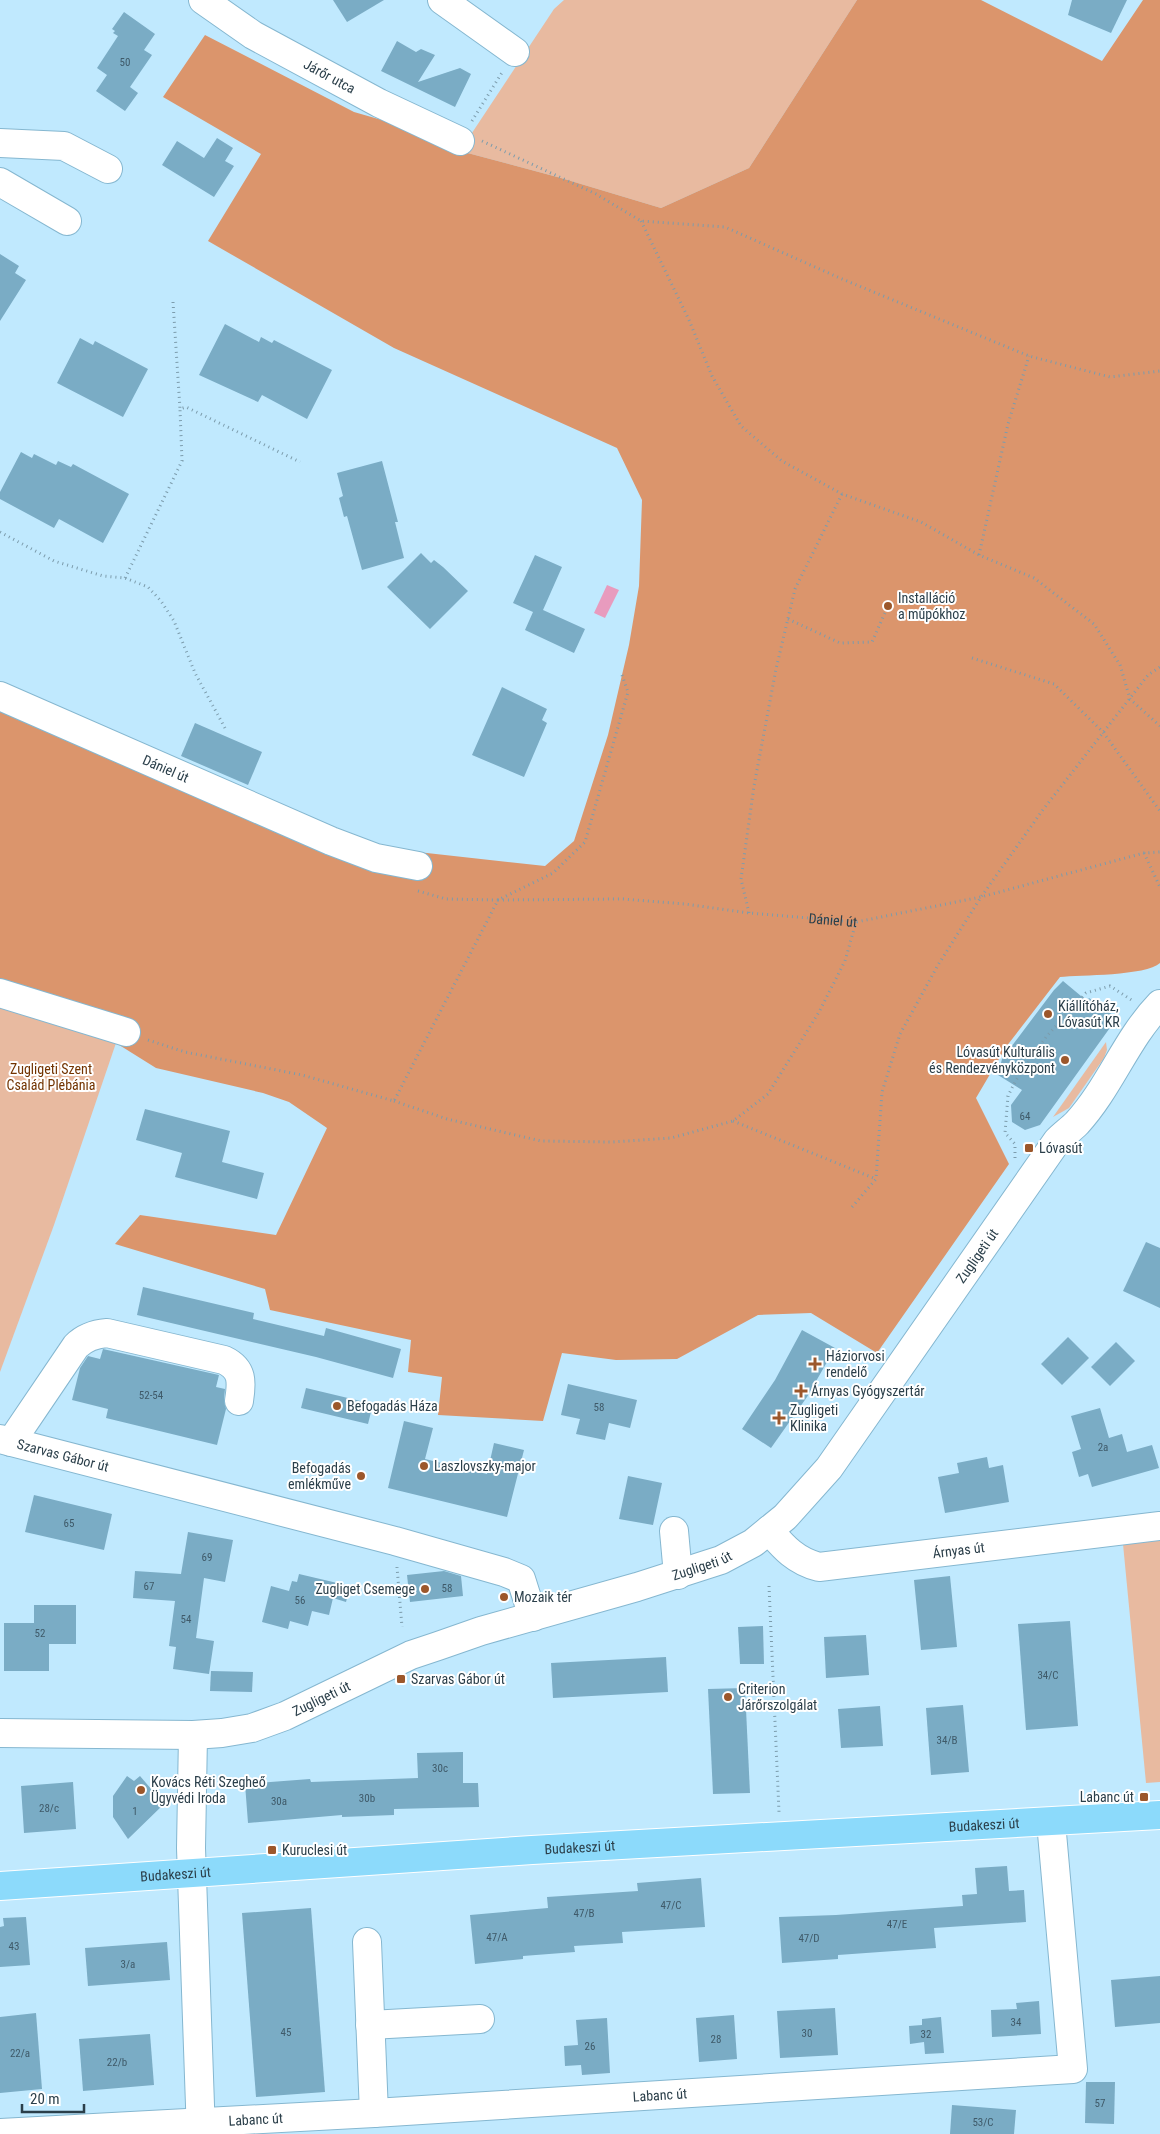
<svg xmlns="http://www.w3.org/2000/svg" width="1160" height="2134" font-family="'Roboto Condensed',sans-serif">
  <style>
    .green { fill: #e8baa0 }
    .forest { fill: #db956c }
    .water { fill: #e89bbe }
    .building { fill: #7aacc5 }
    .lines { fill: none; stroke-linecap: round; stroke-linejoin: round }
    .minor-casing { stroke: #85b7d0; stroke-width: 30 }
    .major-casing { stroke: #fff; stroke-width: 30 }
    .path { stroke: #7c9cac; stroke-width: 3; stroke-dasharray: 1 4; stroke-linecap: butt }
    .minor { stroke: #fff; stroke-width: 28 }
    .major { stroke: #8cdafb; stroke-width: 28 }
    .poi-dot { fill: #9c572b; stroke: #fff; stroke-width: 2 }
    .labels { text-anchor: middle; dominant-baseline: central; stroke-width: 4; stroke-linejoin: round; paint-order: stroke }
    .number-label { font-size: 11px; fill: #3f5a69 }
    .street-label { font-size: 14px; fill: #2b3f4a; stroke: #fff }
    .poi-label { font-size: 14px; fill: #2b3f4a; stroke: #fff; text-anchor: start }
    .park-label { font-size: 14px; fill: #723300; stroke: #fff }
  </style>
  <rect width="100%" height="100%" fill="#c0e9fe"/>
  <g class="green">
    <polygon points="564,0 857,0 749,168 661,208 561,178 460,151 554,9"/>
    <polygon points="0,1007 116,1043 54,1225 0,1372"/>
    <polygon points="1106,1042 1107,1050 1104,1058 1069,1108 1053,1117"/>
    <polygon points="1160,1540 1160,1782 1146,1783 1123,1544"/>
  </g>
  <path class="forest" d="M857,0H981L1102,61L1143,0H1160V963C1146,976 1080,975 1060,977L1006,1047L976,1098L1009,1164L877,1353L811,1313L758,1315L677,1359L616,1360L562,1353L543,1421L438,1415L442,1377L408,1372L411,1340L270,1310L265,1289L115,1244L140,1215L276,1235L327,1128L289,1102L263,1093L156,1068L116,1043L0,1007V707L346,844L545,866L574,841L608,735L629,645L639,586L642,500L617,448L394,348L208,241L261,154L163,97L205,35L354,112L434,135L460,151L561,178L661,208L749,168Z"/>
  <polygon class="water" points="607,585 619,590 605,618 594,613"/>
  <g class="building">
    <polygon points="333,0 384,0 347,22"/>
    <polygon points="1072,0 1127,0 1111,33 1068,15"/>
    <polygon points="124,12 155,34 144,50 152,55 130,87 138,93 125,111 96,91 107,75 97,68 118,36 113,33 115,31 112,29"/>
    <polygon points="397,41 416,52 421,49 435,55 418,82 460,68 471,74 455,107 381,71"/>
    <polygon points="217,138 233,148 225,161 234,166 214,197 162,165 177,141 204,158"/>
    <polygon points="0,254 19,266 15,273 26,280 0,321"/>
    <polygon points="225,324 259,342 261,337 272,343 274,340 332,370 307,419 262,395 258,402 199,375"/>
    <polygon points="80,338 93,345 95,341 148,369 123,417 57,383"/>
    <polygon points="21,452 32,458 34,454 56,465 58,461 71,467 73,464 129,494 103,543 59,519 54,528 0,499 0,492"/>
    <polygon points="382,461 398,522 395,522 404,558 362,570 347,516 344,517 339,498 343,496 337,473"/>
    <polygon points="421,553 431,563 434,560 443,567 468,591 430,629 387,587"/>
    <polygon points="535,555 562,567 543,610 585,629 574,653 525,630 533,612 513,603"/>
    <polygon points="502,687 547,709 542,720 547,723 524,777 472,755"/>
    <polygon points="195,723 262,752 248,785 181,756"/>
    <polygon points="1063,981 1087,1001 1089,998 1117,1018 1040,1125 1025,1130 1012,1122 1011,1105 1022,1090 998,1075 1002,1059 1054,990"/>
    <polygon points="145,1109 230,1131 222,1162 264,1173 257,1199 175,1177 182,1153 136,1140"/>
    <polygon points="1146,1242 1160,1248 1160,1308 1123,1291"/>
    <polygon points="143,1287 254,1313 253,1319 324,1336 326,1328 401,1349 393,1378 316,1357 137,1315"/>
    <polygon points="802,1330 835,1348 807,1397 771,1448 742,1429 775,1380"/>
    <polygon points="1068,1337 1089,1358 1062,1385 1041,1364"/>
    <polygon points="1116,1342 1135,1361 1110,1386 1091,1367"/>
    <polygon points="103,1349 219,1375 216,1387 225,1389 224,1399 226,1409 217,1445 106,1418 108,1409 72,1400 80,1368 88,1356 100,1359"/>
    <polygon points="568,1384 637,1400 630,1428 609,1423 605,1440 576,1434 580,1419 561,1415"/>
    <polygon points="306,1388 373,1404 368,1424 301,1408"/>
    <polygon points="1100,1408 1109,1438 1122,1434 1127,1452 1152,1445 1159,1468 1092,1487 1088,1474 1079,1477 1072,1452 1081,1449 1071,1416"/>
    <polygon points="404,1421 433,1428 425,1459 487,1474 494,1443 524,1450 507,1517 388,1488"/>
    <polygon points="987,1457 989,1468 1003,1465 1009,1502 945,1513 938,1477 959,1473 957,1463"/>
    <polygon points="628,1476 662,1483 653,1525 619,1519"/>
    <polygon points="34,1495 112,1514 104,1550 25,1532"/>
    <polygon points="188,1532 233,1540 225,1582 204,1578 196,1638 214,1641 209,1674 173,1669 176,1647 169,1646 175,1601 133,1598 135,1571 181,1574"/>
    <polygon points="444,1571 461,1576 463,1596 410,1602 407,1575"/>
    <polygon points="299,1574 350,1586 346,1602 333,1598 329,1615 312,1611 308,1626 290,1621 288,1629 262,1622 271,1586 289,1591 292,1581 297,1582"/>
    <polygon points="950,1576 957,1647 921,1650 914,1580"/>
    <polygon points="34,1605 76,1605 76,1644 49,1644 49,1671 4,1671 4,1623 34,1623"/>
    <polygon points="1070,1621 1078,1726 1026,1730 1018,1624"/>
    <polygon points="763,1626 764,1664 740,1664 738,1627"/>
    <polygon points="866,1635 869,1675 826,1678 824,1637"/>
    <polygon points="666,1657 668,1692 553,1698 551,1663"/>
    <polygon points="211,1671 253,1672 252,1692 210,1691"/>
    <polygon points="745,1688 750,1793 713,1794 708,1689"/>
    <polygon points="963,1705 969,1772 931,1775 926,1708"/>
    <polygon points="880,1706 883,1746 841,1748 838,1709"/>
    <polygon points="463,1752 463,1783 478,1783 479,1807 394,1809 394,1815 342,1817 342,1815 248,1823 245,1784 310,1779 311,1782 418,1778 417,1753"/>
    <polygon points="127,1776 134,1781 140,1776 164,1804 128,1839 113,1817 113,1796"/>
    <polygon points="73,1782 76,1829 24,1833 21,1786"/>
    <polygon points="1007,1866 1009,1891 1024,1890 1026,1922 934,1928 936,1948 838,1955 838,1959 782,1963 779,1917 836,1915 963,1906 962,1895 977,1894 975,1868"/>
    <polygon points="701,1878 705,1927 622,1932 623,1943 574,1946 575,1952 523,1956 523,1959 475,1964 470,1915 548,1908 547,1897 638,1891 637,1883"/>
    <polygon points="311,1908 325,2092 256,2097 242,1913"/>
    <polygon points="26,1917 30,1965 0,1967 0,1927 4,1926 3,1918"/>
    <polygon points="167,1942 170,1980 88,1986 85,1948"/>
    <polygon points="1160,1976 1160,2023 1115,2027 1111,1980"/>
    <polygon points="1039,2001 1041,2034 992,2037 991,2010 1017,2009 1016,2003"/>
    <polygon points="835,2008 838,2055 780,2058 777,2011"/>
    <polygon points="36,2013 42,2089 0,2093 0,2017"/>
    <polygon points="734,2015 737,2059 699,2062 696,2018"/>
    <polygon points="941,2017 944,2053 925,2054 924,2042 910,2044 909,2026 922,2025 922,2019"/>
    <polygon points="607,2018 610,2073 582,2075 581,2065 565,2066 564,2046 578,2045 576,2020"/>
    <polygon points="150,2034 154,2085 83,2091 79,2039"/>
    <polygon points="1086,2082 1115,2082 1114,2124 1085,2123"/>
    <polygon points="952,2105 1016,2110 1014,2134 950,2134"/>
  </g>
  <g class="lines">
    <defs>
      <g id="minor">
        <path id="s2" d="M203,0L253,35L379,103L460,141"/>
        <polyline points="442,0 515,52"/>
        <polyline points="0,143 64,146 108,169"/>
        <polyline points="0,182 67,221"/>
        <path id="s3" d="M0,696L331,841L376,858L418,866"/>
        <polyline points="0,993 126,1032"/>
        <path id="s4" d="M0,1439L395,1541L504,1572L521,1579L533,1617"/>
        <path d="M11,1442L76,1346C85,1337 95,1334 107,1333L224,1360C243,1369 242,1382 239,1401"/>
        <path id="s5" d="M769,1530C784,1548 796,1561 819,1567L1160,1526"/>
        <polyline points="674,1531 678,1575"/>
        <path id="s6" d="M0,1733L193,1735L222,1733L252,1728L285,1716L411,1655L438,1646L481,1631L637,1587L721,1560L753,1543L785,1517L829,1468L1057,1141C1063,1135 1071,1129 1077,1123C1110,1087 1126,1039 1160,1004"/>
        <polyline points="193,1735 191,1848 201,2134"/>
        <polyline points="367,1942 374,2113"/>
        <polyline points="370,2025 480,2019"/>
        <path id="s7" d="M0,2133L374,2113L1073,2069L1051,1822"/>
      </g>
      <g id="major">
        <path id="s8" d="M0,1886L532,1850L1160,1815"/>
      </g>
    </defs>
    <use href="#minor" class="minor-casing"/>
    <use href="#major" class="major-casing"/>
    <g class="path">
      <polyline points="472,121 503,71"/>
      <polyline points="482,141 596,194 641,221 725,227 842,279 1029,356 1110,377 1160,371"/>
      <polyline points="641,221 689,320 712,376 741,426 782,461 842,494 921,522 979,555 1034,578 1094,624 1120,665 1130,699 1160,726"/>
      <polyline points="173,302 180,409"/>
      <polyline points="0,532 54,561 103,576 125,578 148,587 161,601 174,621 195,673 225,728"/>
      <polyline points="979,555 1008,424 1029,356"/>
      <polyline points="125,578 182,461 180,409 186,407 300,462"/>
      <polyline points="788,619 840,643 872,642 888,606"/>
      <polyline points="972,658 1054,684 1103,732 1160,811"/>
      <polyline points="1144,853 1160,887"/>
      <polyline points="418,891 446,899 498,900 553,873 585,842 628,692 622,675"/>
      <polyline points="749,913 741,879 754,786 776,669 795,589 842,494"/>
      <path id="s1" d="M148,1040L185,1052L302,1075L394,1101L498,900L623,899L685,904L749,913L856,922L981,897L1144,853L1160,852"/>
      <polyline points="394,1101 447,1119 541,1141 612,1142 671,1138 733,1121 768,1094 819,1012 845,961 856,922"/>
      <polyline points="733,1121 876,1179"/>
      <polyline points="1015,1158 1015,1144 1005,1133 1008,1096 1016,1080 1046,1037 1086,993 1110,986 1133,1001"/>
      <polyline points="852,1207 876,1179 882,1092 900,1034 938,965 981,897 1042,811 1148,675 1160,667"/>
      <polyline points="397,1567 402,1627"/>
      <polyline points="769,1586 779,1812"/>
    </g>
    <use href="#minor" class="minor"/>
    <use href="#major" class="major"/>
  </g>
  <g class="poi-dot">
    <circle cx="888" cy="606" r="5"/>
    <circle cx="1048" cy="1014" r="5"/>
    <circle cx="1065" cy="1060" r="5"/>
    <rect x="1024" y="1143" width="10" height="10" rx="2.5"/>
    <path d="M812.5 1356.5h5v5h5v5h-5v5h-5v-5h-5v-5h5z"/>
    <path d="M798.5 1383.5h5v5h5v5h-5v5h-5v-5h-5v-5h5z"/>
    <circle cx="337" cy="1406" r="5"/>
    <path d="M776.5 1410.5h5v5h5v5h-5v5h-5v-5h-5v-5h5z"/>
    <circle cx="424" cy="1466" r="5"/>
    <circle cx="361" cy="1476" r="5"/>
    <circle cx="425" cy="1589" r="5"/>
    <circle cx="504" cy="1597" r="5"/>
    <rect x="396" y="1674" width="10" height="10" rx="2.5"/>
    <circle cx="728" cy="1697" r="5"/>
    <circle cx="141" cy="1790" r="5"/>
    <rect x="1139" y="1792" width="10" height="10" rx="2.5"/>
    <rect x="267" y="1845" width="10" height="10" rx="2.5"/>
  </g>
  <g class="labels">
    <g class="number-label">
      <text x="125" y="62">50</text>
      <text x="1025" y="1116">64</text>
      <text x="151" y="1395">52-54</text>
      <text x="599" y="1407">58</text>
      <text x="1103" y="1447">2a</text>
      <text x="69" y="1523">65</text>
      <text x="207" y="1557">69</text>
      <text x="149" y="1586">67</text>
      <text x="447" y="1588">58</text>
      <text x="300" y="1600">56</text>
      <text x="186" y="1619">54</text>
      <text x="40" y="1633">52</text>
      <text x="1048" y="1675">34/C</text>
      <text x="947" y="1740">34/B</text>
      <text x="440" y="1768">30c</text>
      <text x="367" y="1798">30b</text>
      <text x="279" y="1801">30a</text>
      <text x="49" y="1808">28/c</text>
      <text x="135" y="1811">1</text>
      <text x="671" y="1905">47/C</text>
      <text x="584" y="1913">47/B</text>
      <text x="897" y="1924">47/E</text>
      <text x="497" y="1937">47/A</text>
      <text x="809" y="1938">47/D</text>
      <text x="14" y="1946">43</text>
      <text x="128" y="1964">3/a</text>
      <text x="1016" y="2022">34</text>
      <text x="286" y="2032">45</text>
      <text x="807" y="2033">30</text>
      <text x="926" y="2034">32</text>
      <text x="716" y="2039">28</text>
      <text x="590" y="2046">26</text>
      <text x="20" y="2053">22/a</text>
      <text x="117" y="2062">22/b</text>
      <text x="1100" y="2103">57</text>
      <text x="983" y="2122">53/C</text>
    </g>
    <g class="street-label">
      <text stroke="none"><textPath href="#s2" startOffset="148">Járőr utca</textPath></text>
      <text stroke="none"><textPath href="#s3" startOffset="181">Dániel út</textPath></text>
      <text stroke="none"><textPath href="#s1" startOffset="816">Dániel út</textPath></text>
      <text stroke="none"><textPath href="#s6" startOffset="1154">Zugligeti út</textPath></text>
      <text stroke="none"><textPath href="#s4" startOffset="65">Szarvas Gábor út</textPath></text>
      <text stroke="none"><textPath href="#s5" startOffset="204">Árnyas út</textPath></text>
      <text stroke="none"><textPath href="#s6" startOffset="732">Zugligeti út</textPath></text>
      <text stroke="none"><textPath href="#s6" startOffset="328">Zugligeti út</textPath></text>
      <text stroke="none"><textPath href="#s8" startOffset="986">Budakeszi út</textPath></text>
      <text stroke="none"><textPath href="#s8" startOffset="581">Budakeszi út</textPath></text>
      <text stroke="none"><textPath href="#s8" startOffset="176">Budakeszi út</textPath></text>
      <text stroke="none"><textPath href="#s7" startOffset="661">Labanc út</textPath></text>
      <text stroke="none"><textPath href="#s7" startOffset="256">Labanc út</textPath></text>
    </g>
    <g class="poi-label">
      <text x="898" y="598">Installáció<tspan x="898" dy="16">a műpókhoz</tspan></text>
      <text x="1058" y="1006">Kiállítóház,<tspan x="1058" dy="16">Lóvasút KR</tspan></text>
      <text x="1055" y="1052" text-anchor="end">Lóvasút Kulturális<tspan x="1055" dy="16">és Rendezvényközpont</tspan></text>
      <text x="1039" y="1148">Lóvasút</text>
      <text x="826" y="1356">Háziorvosi<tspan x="826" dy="16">rendelő</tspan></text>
      <text x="811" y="1391">Árnyas Gyógyszertár</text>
      <text x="347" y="1406">Befogadás Háza</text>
      <text x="790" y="1410">Zugligeti<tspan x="790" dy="16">Klinika</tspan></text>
      <text x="434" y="1466">Laszlovszky-major</text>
      <text x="351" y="1468" text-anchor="end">Befogadás<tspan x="351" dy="16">emlékműve</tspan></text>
      <text x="415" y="1589" text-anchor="end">Zugliget Csemege</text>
      <text x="514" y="1597">Mozaik tér</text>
      <text x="411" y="1679">Szarvas Gábor út</text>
      <text x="738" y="1689">Criterion<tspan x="738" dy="16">Járőrszolgálat</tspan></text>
      <text x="151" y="1782">Kovács Réti Szegheő<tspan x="151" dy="16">Ügyvédi Iroda</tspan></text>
      <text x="1134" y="1797" text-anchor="end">Labanc út</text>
      <text x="282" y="1850">Kuruclesi út</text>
    </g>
    <g class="park-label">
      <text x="51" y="1069">Zugligeti Szent<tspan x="51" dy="16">Család Plébánia</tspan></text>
    </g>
  </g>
  <path d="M22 2104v8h62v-8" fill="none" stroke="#2b3f4a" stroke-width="2.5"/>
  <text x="30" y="2104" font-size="15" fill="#2b3f4a" stroke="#ffffff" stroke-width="4" paint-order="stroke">20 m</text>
</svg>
